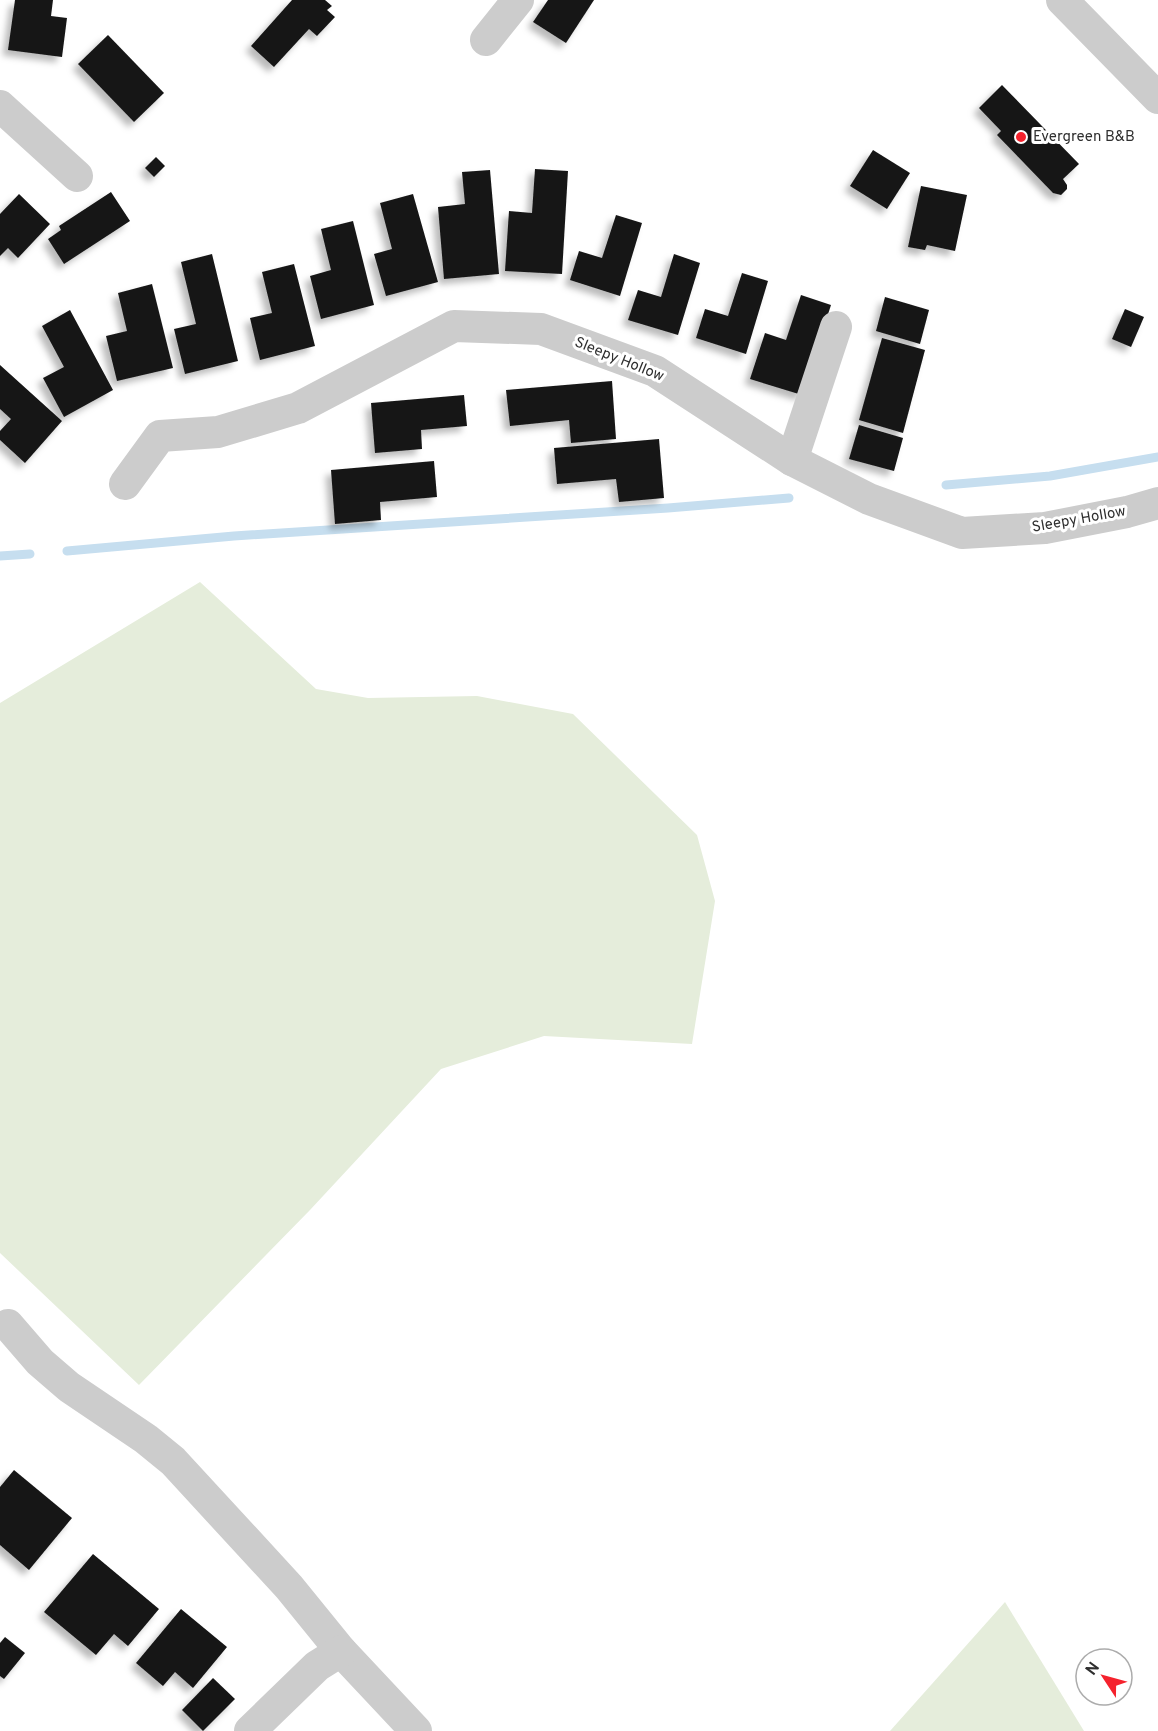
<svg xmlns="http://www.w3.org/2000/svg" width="1158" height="1731" font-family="Overpass,sans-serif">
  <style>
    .green { fill: #e5eddb }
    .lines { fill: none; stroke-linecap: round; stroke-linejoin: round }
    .stream { stroke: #c6deef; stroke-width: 9 }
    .building { fill: #161616; filter: url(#shadow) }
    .minor { stroke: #ccc; stroke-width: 32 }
    .poi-dot { fill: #f5222d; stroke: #fff; stroke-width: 2 }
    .labels { text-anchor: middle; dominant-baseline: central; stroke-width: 6; stroke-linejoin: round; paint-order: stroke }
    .poi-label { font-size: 15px; fill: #2f2f2f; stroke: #fff; text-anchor: start }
    .street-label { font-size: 15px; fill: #2f2f2f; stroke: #fff }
  </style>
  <defs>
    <filter id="shadow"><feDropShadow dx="-5.5" dy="5.5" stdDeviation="3" flood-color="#0004"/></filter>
  </defs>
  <rect width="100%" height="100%" fill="#fff"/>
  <g class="green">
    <polygon points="200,582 316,689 368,698 477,696 573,714 697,835 715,901 692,1044 544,1036 441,1069 310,1210 139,1385 0,1253 0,703"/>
    <polygon points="1005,1602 1084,1731 890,1731"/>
  </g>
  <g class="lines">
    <g class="stream">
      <polyline points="946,485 1050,476 1158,457"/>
      <polyline points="67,551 234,536 668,508 789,498"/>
      <polyline points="0,556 30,554"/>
    </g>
  </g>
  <g class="building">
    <polygon points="15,0 53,0 51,16 67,18 62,57 8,50"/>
    <polygon points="292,0 325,0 332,6 327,10 335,17 317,36 309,29 274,67 251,46"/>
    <polygon points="548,0 594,0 566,43 533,22"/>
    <polygon points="108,35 164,93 134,122 78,64"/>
    <polygon points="1002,85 1079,164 1063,179 1067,185 1067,189 1061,195 1053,193 997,135 1001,131 979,108"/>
    <polygon points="873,150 910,173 887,209 850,186"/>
    <polygon points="156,157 165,166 154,177 145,168"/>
    <polygon points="535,169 568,171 562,274 505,271 509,211 532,213"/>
    <polygon points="490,170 499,274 444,279 438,207 465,204 462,172"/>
    <polygon points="921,186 967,195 955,251 927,245 925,250 908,247"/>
    <polygon points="111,192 130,221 64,264 48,239 61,230 59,226"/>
    <polygon points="19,194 50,224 18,258 8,248 0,256 0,214"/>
    <polygon points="413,194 438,282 386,296 374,254 392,249 380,203"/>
    <polygon points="616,215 642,223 620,296 570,280 579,251 602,258"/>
    <polygon points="353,221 374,305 321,319 310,276 331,270 321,229"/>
    <polygon points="212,254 238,361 185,374 174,329 196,324 181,262"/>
    <polygon points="674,254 700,263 678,335 628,320 638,290 661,297"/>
    <polygon points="294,264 315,346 260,360 250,318 272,313 262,272"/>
    <polygon points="742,273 768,281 746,354 696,338 705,309 728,316"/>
    <polygon points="152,284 173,368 117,381 106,336 127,331 118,293"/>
    <polygon points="801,295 831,305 802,395 750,379 765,333 786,340"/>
    <polygon points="885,297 929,310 920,344 876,331"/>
    <polygon points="1125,309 1144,317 1131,347 1112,339"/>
    <polygon points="70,310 113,390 64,417 43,378 64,367 42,326"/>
    <polygon points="882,338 925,350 903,433 859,420"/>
    <polygon points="0,365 62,421 25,463 0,440 0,431 11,419 0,409"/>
    <polygon points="612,381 616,439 571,443 569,420 510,426 506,390"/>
    <polygon points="464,395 467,426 421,430 422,449 375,453 371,403"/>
    <polygon points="859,425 903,438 894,471 849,459"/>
    <polygon points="659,439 664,498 619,502 616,479 557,484 554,448"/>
    <polygon points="434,461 437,497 380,502 381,520 335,524 331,470"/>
    <polygon points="14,1470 72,1518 29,1570 0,1545 0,1487"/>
    <polygon points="93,1554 159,1609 128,1646 114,1634 96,1655 44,1612"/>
    <polygon points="181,1609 227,1647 193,1688 175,1672 163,1686 136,1663"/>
    <polygon points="5,1637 25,1653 4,1679 0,1676 0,1643"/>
    <polygon points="213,1678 235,1699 203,1731 182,1710"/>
  </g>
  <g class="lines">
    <g class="minor">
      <polyline points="1062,0 1158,98"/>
      <polyline points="486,40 518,0"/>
      <polyline points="0,106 77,176"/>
      <polyline points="792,460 836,327"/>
      <polyline points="125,484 160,436 218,432 298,408 454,326 541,329 655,371 792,460 869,499 962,533 1045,528 1127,512 1158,503"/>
      <polyline points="8,1325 40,1362 69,1387 146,1439 173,1461 289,1587 341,1651 416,1731"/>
      <polyline points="250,1731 317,1666 341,1651"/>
    </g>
  </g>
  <circle class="poi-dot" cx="1021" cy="137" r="6"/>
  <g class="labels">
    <g class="poi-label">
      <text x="1033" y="137">Evergreen B&amp;B</text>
    </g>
    <g class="street-label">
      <text transform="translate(619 360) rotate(22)">Sleepy Hollow</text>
      <text transform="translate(1079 520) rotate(-10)">Sleepy Hollow</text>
    </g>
  </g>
  <g transform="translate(1104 1677) rotate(306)"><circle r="28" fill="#ffffff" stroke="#acacac" stroke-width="1.5"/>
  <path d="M0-4.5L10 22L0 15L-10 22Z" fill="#f5222d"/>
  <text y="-9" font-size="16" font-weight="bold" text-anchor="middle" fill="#2f2f2f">N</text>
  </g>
</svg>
